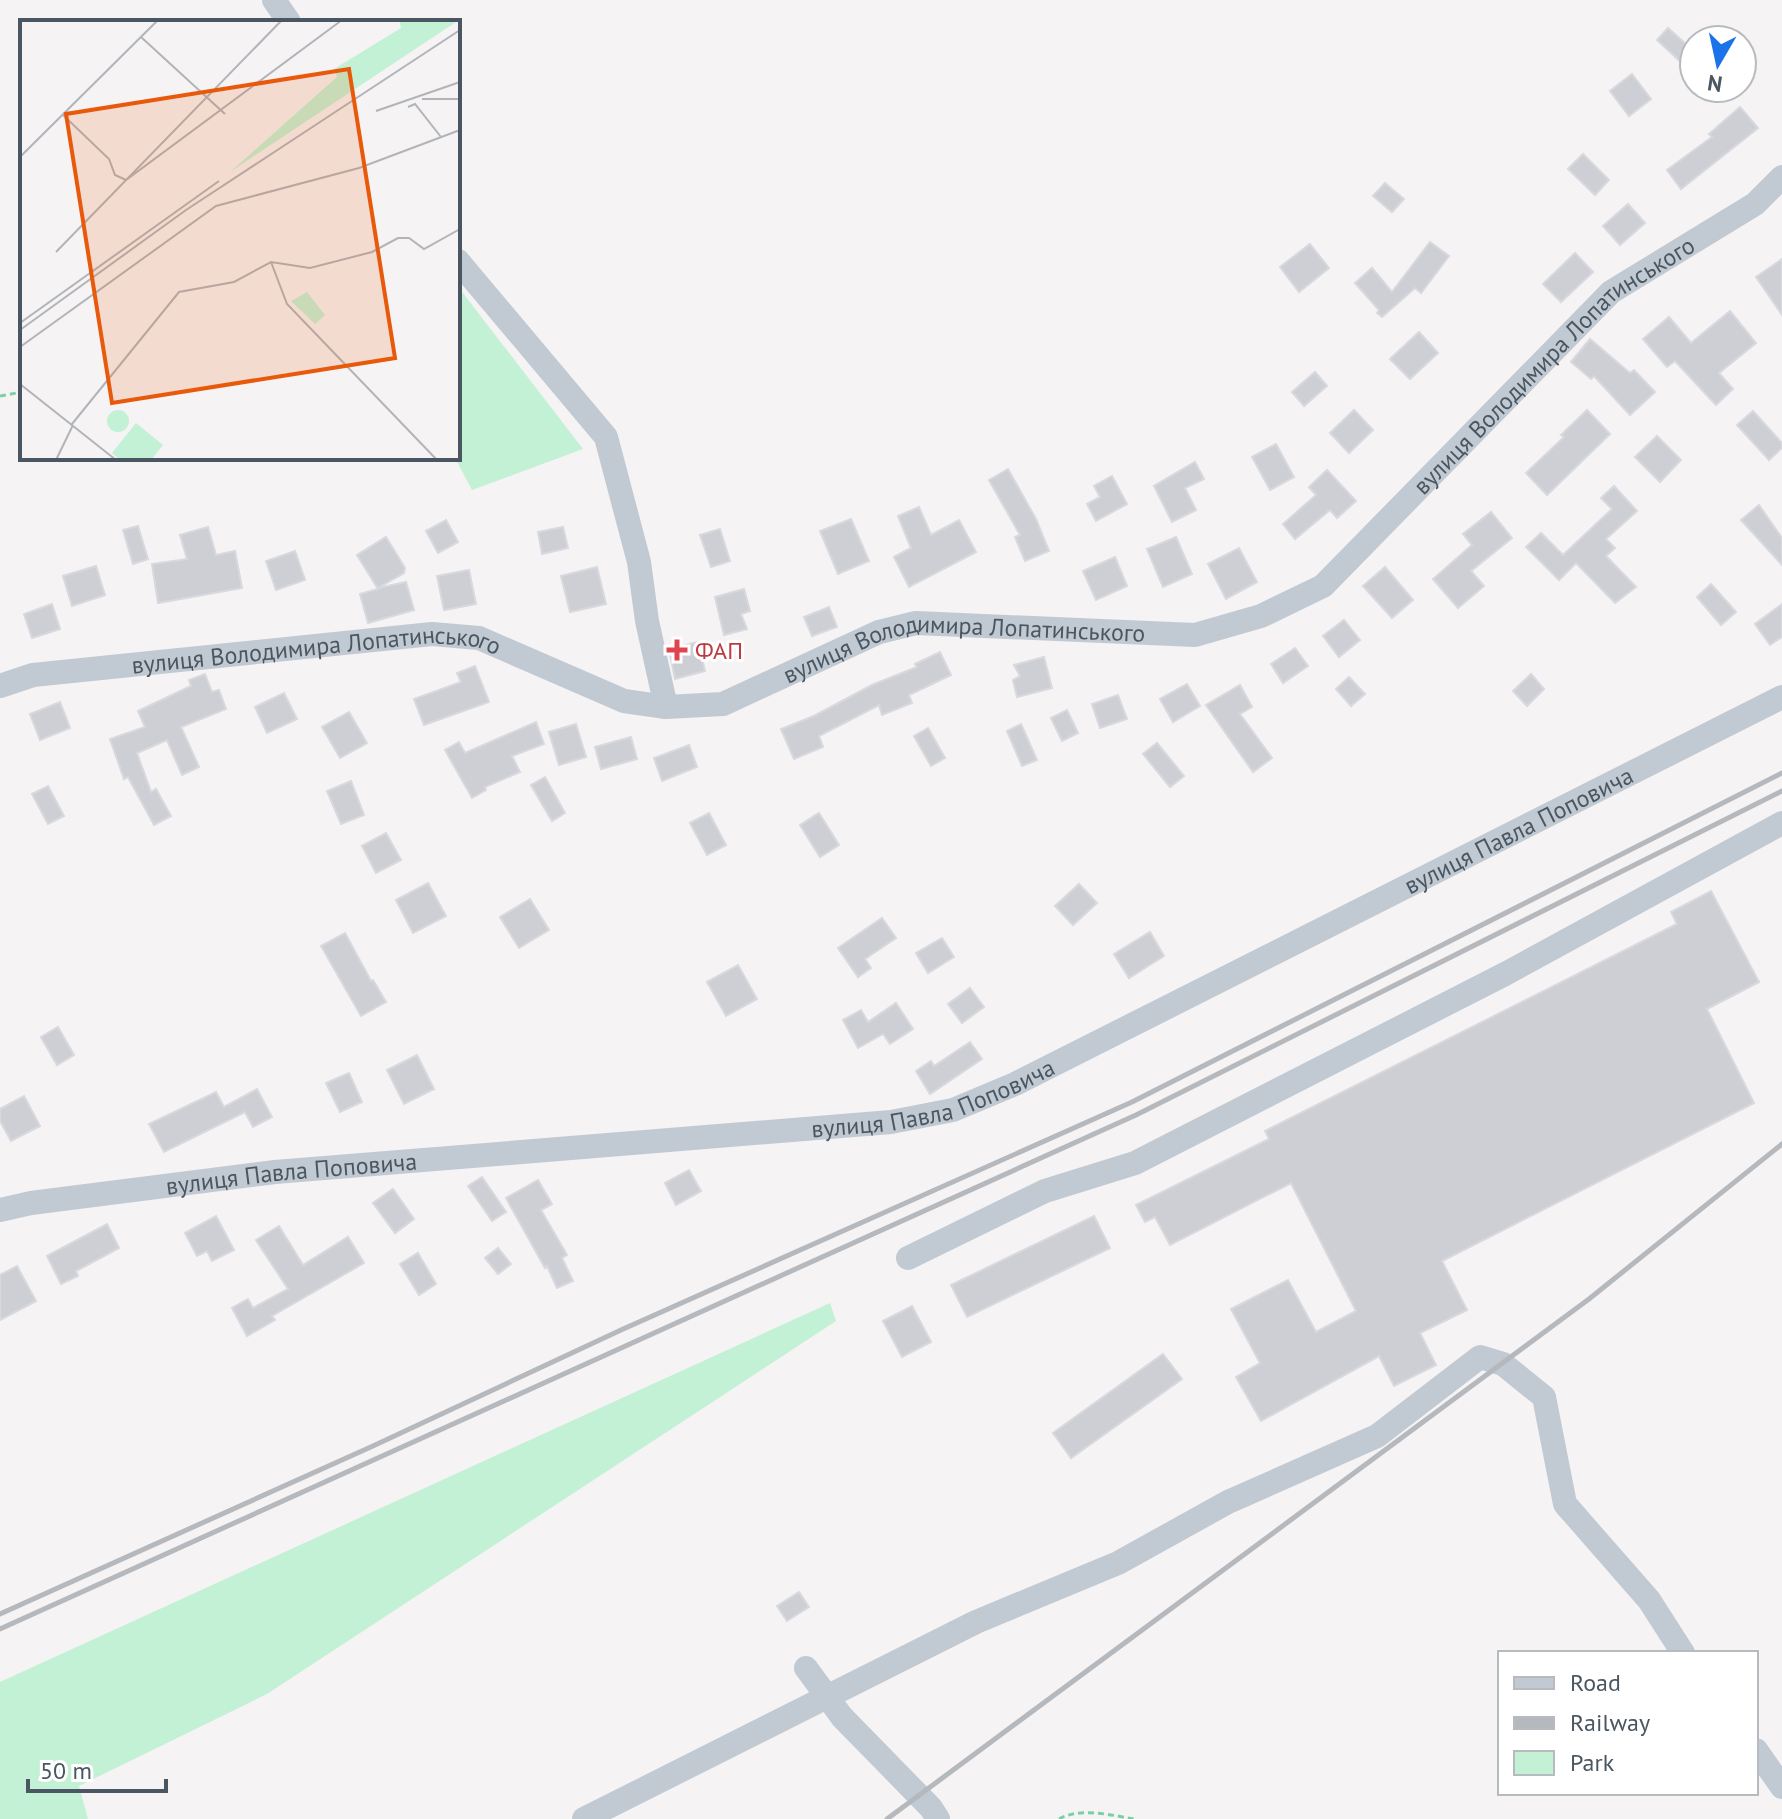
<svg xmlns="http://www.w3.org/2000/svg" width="1782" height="1819" font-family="'PT Sans',sans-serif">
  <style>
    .green { fill: #c3f1d5 }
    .building { fill: #cdcfd5; stroke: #d7d9de; stroke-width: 2 }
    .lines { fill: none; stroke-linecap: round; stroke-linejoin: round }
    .path { stroke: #7ad0a6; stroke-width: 3; stroke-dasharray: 6 4; stroke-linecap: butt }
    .minor { stroke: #c1cad2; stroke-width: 24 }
    .rail { stroke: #b5b8bd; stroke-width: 5 }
    .health-dot { fill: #e0444e; stroke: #fff; stroke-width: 3 }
    .labels { text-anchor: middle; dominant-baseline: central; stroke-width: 6; stroke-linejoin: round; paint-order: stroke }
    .street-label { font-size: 24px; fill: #4a5661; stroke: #fff }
    .health-label { font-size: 24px; fill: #be3a42; stroke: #fff; text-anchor: start }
    .inset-road { fill: none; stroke: #b1b4b9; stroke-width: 2 }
    .view { fill: #e8590c; fill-opacity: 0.15; stroke: #e8590c; stroke-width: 4 }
    .inset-edge { fill: none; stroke: #4a5661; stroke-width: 4 }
  </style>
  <rect width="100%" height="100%" fill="#f5f3f3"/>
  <g class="green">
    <polygon points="459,288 583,449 472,490 455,458 458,458"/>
    <polygon points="830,1303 836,1321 267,1694 79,1786 88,1819 0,1819 0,1682"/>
  </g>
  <g class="building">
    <polygon points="1668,28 1694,51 1683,64 1657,40"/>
    <polygon points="1632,74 1651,99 1629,116 1610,91"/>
    <polygon points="1740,107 1758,128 1681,189 1667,170 1712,137 1709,134"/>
    <polygon points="1583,154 1609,180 1595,195 1568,169"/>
    <polygon points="1385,183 1404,199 1392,212 1373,196"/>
    <polygon points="1628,204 1645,223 1620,245 1603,226"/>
    <polygon points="1430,242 1449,256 1421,293 1415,288 1382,317 1377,313 1379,310 1355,283 1372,268 1392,292"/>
    <polygon points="1310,244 1329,268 1299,292 1280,267"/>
    <polygon points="1575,253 1593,272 1561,302 1543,284"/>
    <polygon points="1782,259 1782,315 1756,277"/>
    <polygon points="1730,311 1756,343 1719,373 1733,389 1716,405 1675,361 1667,367 1643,339 1669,317 1691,343"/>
    <polygon points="1419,332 1438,353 1410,379 1390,359"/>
    <polygon points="1590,339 1630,373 1634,370 1655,392 1630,415 1594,376 1591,379 1571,362"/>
    <polygon points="1315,372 1327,386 1304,406 1292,392"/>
    <polygon points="1354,410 1373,430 1349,453 1330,433"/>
    <polygon points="1587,410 1610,434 1547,495 1526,473 1564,437 1561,435"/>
    <polygon points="1753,411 1782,443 1782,448 1769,460 1737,425"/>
    <polygon points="1657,436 1681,460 1660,482 1635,457"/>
    <polygon points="1276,444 1294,477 1270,490 1252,457"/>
    <polygon points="1195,462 1204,479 1185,488 1196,510 1172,522 1154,486"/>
    <polygon points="1008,469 1036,519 1049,551 1025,561 1015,537 1020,535 989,480"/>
    <polygon points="1327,470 1356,501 1337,518 1330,510 1295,539 1283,524 1316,495 1309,487"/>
    <polygon points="1112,476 1127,504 1096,521 1087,504 1100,497 1094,486"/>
    <polygon points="1614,486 1637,511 1606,539 1615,548 1606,556 1636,587 1615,603 1576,563 1559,580 1526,547 1541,533 1563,555 1612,509 1601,498"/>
    <polygon points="1759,505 1782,538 1782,565 1741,520"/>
    <polygon points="919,507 931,535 959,520 976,552 909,587 894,557 911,548 898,516"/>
    <polygon points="1491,512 1512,538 1471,571 1484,586 1458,608 1433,579 1472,545 1463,534"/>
    <polygon points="851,519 869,561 838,574 820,531"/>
    <polygon points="446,520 458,542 438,553 426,531"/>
    <polygon points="138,526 148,559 133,564 123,530"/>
    <polygon points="208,527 216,555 235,551 242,588 158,603 152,564 187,559 180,535"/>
    <polygon points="563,527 568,548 542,554 538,532"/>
    <polygon points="720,529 730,561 711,567 700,535"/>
    <polygon points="386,537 405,568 404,573 378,588 406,582 414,610 368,623 360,594 378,589 357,555"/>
    <polygon points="1176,537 1192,574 1163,587 1147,549"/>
    <polygon points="1239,548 1257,582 1226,599 1208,564"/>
    <polygon points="295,551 305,580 276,590 266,561"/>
    <polygon points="1115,557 1127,586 1096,600 1083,571"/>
    <polygon points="96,566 105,595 72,606 63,576"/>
    <polygon points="597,567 606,604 570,612 561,576"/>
    <polygon points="1385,567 1413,600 1392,618 1363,586"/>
    <polygon points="469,570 476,604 444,610 437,576"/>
    <polygon points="1711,584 1736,612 1721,625 1697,597"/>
    <polygon points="744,589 750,611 741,614 747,629 724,635 715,597"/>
    <polygon points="52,604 60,629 32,638 24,614"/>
    <polygon points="1782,604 1782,637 1770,645 1755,624"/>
    <polygon points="829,607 837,627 812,636 804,617"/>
    <polygon points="1344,620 1360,640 1339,657 1323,636"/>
    <polygon points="698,642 705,671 675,679 669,649"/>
    <polygon points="1295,648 1308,666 1283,683 1271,664"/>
    <polygon points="940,652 951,675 909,695 912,703 882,715 879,705 819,736 823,747 794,759 781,729 814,716 872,685 917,667 915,664"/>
    <polygon points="1044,657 1052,688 1017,697 1013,680 1020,676 1014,665"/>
    <polygon points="475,666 489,702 424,725 414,699 461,682 457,673"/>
    <polygon points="205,674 212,692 219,690 226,709 181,727 199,767 182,775 167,740 137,753 151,792 156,789 171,816 154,825 128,777 124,779 110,739 145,727 138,711 191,686 189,680"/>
    <polygon points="1531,674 1544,689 1527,706 1513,691"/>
    <polygon points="1349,677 1365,694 1351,706 1336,689"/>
    <polygon points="1187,684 1200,706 1173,722 1160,699"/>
    <polygon points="1240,685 1252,707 1240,714 1272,758 1253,772 1206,705"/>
    <polygon points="284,693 297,719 267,733 255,707"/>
    <polygon points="1118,695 1127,719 1100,728 1092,704"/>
    <polygon points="60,702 70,728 40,740 30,714"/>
    <polygon points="1067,710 1078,733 1062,741 1051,718"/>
    <polygon points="349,712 367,743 340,758 322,727"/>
    <polygon points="536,722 544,744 512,756 520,772 485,787 486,790 472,798 445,750 459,742 465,753"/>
    <polygon points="576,724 586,757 559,765 549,732"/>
    <polygon points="1021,724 1037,760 1022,766 1007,731"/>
    <polygon points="928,728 945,758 931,766 914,736"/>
    <polygon points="631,737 637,759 601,769 595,747"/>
    <polygon points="1157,743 1184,776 1170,787 1143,754"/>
    <polygon points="689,745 697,767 662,781 654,758"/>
    <polygon points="545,777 565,813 552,821 531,785"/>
    <polygon points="351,781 364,815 341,824 327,791"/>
    <polygon points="48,786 64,816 48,824 32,794"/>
    <polygon points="709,813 726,845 707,855 690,823"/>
    <polygon points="819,813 839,845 820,857 800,825"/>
    <polygon points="386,833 401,860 376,873 362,846"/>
    <polygon points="428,883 446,916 413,933 396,900"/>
    <polygon points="1079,884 1097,903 1073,925 1055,906"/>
    <polygon points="1711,891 1759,982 1707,1009 1754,1103 1442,1261 1467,1310 1420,1333 1436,1365 1394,1386 1379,1356 1261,1421 1236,1377 1260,1363 1231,1309 1288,1280 1316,1332 1356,1311 1291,1183 1170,1245 1155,1217 1145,1222 1136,1205 1269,1139 1265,1131 1677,924 1671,912"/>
    <polygon points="530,899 549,930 519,948 500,917"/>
    <polygon points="882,918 896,938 865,959 871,968 858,977 838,948"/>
    <polygon points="1150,932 1164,956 1129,978 1114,954"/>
    <polygon points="345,933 371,981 373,980 386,1002 361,1016 321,946"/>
    <polygon points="942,938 954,957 928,973 916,953"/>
    <polygon points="738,965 757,999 726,1016 707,982"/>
    <polygon points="970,988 984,1007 962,1023 948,1004"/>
    <polygon points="896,1003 913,1029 890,1044 883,1034 858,1048 843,1020 861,1010 868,1022"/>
    <polygon points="58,1027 74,1055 57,1065 41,1037"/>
    <polygon points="970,1042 982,1059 930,1094 916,1071 931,1061 934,1066"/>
    <polygon points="417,1055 434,1089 404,1104 387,1070"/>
    <polygon points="349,1073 362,1102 340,1112 326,1083"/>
    <polygon points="257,1089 272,1117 253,1127 245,1112 164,1152 149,1124 216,1092 224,1107"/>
    <polygon points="24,1096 40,1126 11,1141 0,1121 0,1109"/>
    <polygon points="689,1170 701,1191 676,1205 665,1183"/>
    <polygon points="482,1177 506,1212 492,1221 468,1186"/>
    <polygon points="538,1180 552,1204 541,1210 567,1255 562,1258 573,1281 557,1288 547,1266 545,1268 506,1198"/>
    <polygon points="393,1189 414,1219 395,1233 373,1203"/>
    <polygon points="216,1216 234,1250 212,1261 207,1251 197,1256 185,1233"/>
    <polygon points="1094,1216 1110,1248 967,1317 951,1285"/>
    <polygon points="107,1224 119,1248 76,1271 78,1276 61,1284 47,1256"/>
    <polygon points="279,1226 303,1265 348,1237 364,1263 272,1316 275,1320 247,1336 232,1308 248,1299 253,1308 288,1289 256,1240"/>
    <polygon points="498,1248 511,1264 498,1274 485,1258"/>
    <polygon points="418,1253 436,1284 419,1295 400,1264"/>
    <polygon points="17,1266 36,1301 0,1320 0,1275"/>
    <polygon points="912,1306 931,1342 902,1357 883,1321"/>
    <polygon points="1163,1354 1182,1379 1071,1458 1053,1433"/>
    <polygon points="799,1592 809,1607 787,1621 777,1606"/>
  </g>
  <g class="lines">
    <g class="path">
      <polyline points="0,396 22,392"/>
      <path d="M1059,1819C1081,1807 1110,1815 1134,1819"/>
    </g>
    <g class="minor">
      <polyline points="274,0 289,22"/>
      <polyline points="458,261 606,437 639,562 647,621 666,707"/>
      <path id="s1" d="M0,686L33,675L432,634L479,638L624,701L666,707L723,704L879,632L916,623L1195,635L1261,616L1323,586L1611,292L1755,204L1782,177"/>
      <path id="s2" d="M0,1210L31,1203L275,1172L891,1122L953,1110L1015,1084L1782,697"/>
      <polyline points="908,1258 1045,1191 1135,1163 1505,974 1782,823"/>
      <polyline points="806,1668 842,1717 931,1808 938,1819"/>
      <polyline points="1756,1750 1782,1787"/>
      <polyline points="584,1819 976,1622 1118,1563 1228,1502 1377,1436 1480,1357 1503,1364 1544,1397 1565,1504 1649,1600 1683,1653"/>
    </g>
    <g class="rail">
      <polyline points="0,1614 373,1446 621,1330 1132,1102 1782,773"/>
      <polyline points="0,1629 1136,1115 1782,791"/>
      <polyline points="887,1819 1589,1299 1782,1144"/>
    </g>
  </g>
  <path class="health-dot" d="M673 638h8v8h8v8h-8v8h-8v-8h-8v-8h8z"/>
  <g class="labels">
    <g class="street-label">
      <text stroke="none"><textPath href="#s1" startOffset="1688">вулиця Володимира Лопатинського</textPath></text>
      <text stroke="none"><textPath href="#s1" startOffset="994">вулиця Володимира Лопатинського</textPath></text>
      <text stroke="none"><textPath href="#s1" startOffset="320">вулиця Володимира Лопатинського</textPath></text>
      <text stroke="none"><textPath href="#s2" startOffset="1590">вулиця Павла Поповича</textPath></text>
      <text stroke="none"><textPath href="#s2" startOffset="942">вулиця Павла Поповича</textPath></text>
      <text stroke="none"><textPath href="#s2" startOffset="294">вулиця Павла Поповича</textPath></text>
    </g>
    <g class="health-label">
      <text x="695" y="650">ФАП</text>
    </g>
  </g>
  <g transform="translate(20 20)">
    <rect width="440" height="440" fill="#f5f3f3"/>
    <path d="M379,0H439L210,152L317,57L314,49L381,8ZM287,272L305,295L295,304L271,281ZM87 401a11 11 0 1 1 22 0a11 11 0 1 1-22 0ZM116,403L143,425L131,440H100L92,433Z" fill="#c3f1d5"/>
    <path class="inset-road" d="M121,17L205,94M402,79H440M388,87L395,84L421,117M356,91L440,62M43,95L89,139L95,155L106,160L322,0M0,137L138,0M36,232L262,0M251,242L267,284L417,440M0,303L199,161M0,310L166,190L440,10M0,327L196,186L339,148L440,110M0,364L96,440M52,404L159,272L214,262L251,242L290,248L352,232L378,218H389L404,229L440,209M36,440L53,405"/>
    <path class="view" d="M329,49L375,338L92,383L46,94Z"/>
    <rect width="440" height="440" class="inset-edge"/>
  </g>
  <rect x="1498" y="1651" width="260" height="144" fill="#ffffff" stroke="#b7bbc0" stroke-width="2"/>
  <rect x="1514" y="1677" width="40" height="12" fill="#c1cad2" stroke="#b7bbc0" stroke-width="2"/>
  <text x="1570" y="1691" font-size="24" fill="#4a5661">Road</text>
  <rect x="1514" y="1717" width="40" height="12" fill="#b5b8bd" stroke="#b7bbc0" stroke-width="2"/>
  <text x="1570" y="1731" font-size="24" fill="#4a5661">Railway</text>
  <rect x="1514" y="1751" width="40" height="24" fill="#c3f1d5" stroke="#b7bbc0" stroke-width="2"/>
  <text x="1570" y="1771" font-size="24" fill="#4a5661">Park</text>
  <g transform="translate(1718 64) rotate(189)"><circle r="38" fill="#ffffff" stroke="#b7bbc0" stroke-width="2"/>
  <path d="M0-6L14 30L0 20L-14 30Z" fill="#1a73e8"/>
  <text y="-12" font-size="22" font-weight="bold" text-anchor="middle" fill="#4a5661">N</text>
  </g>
  <path d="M28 1779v12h138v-12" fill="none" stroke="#4a5661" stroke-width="4"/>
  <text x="40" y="1779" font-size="24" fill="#4a5661" stroke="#ffffff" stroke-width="6" paint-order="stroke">50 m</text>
</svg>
